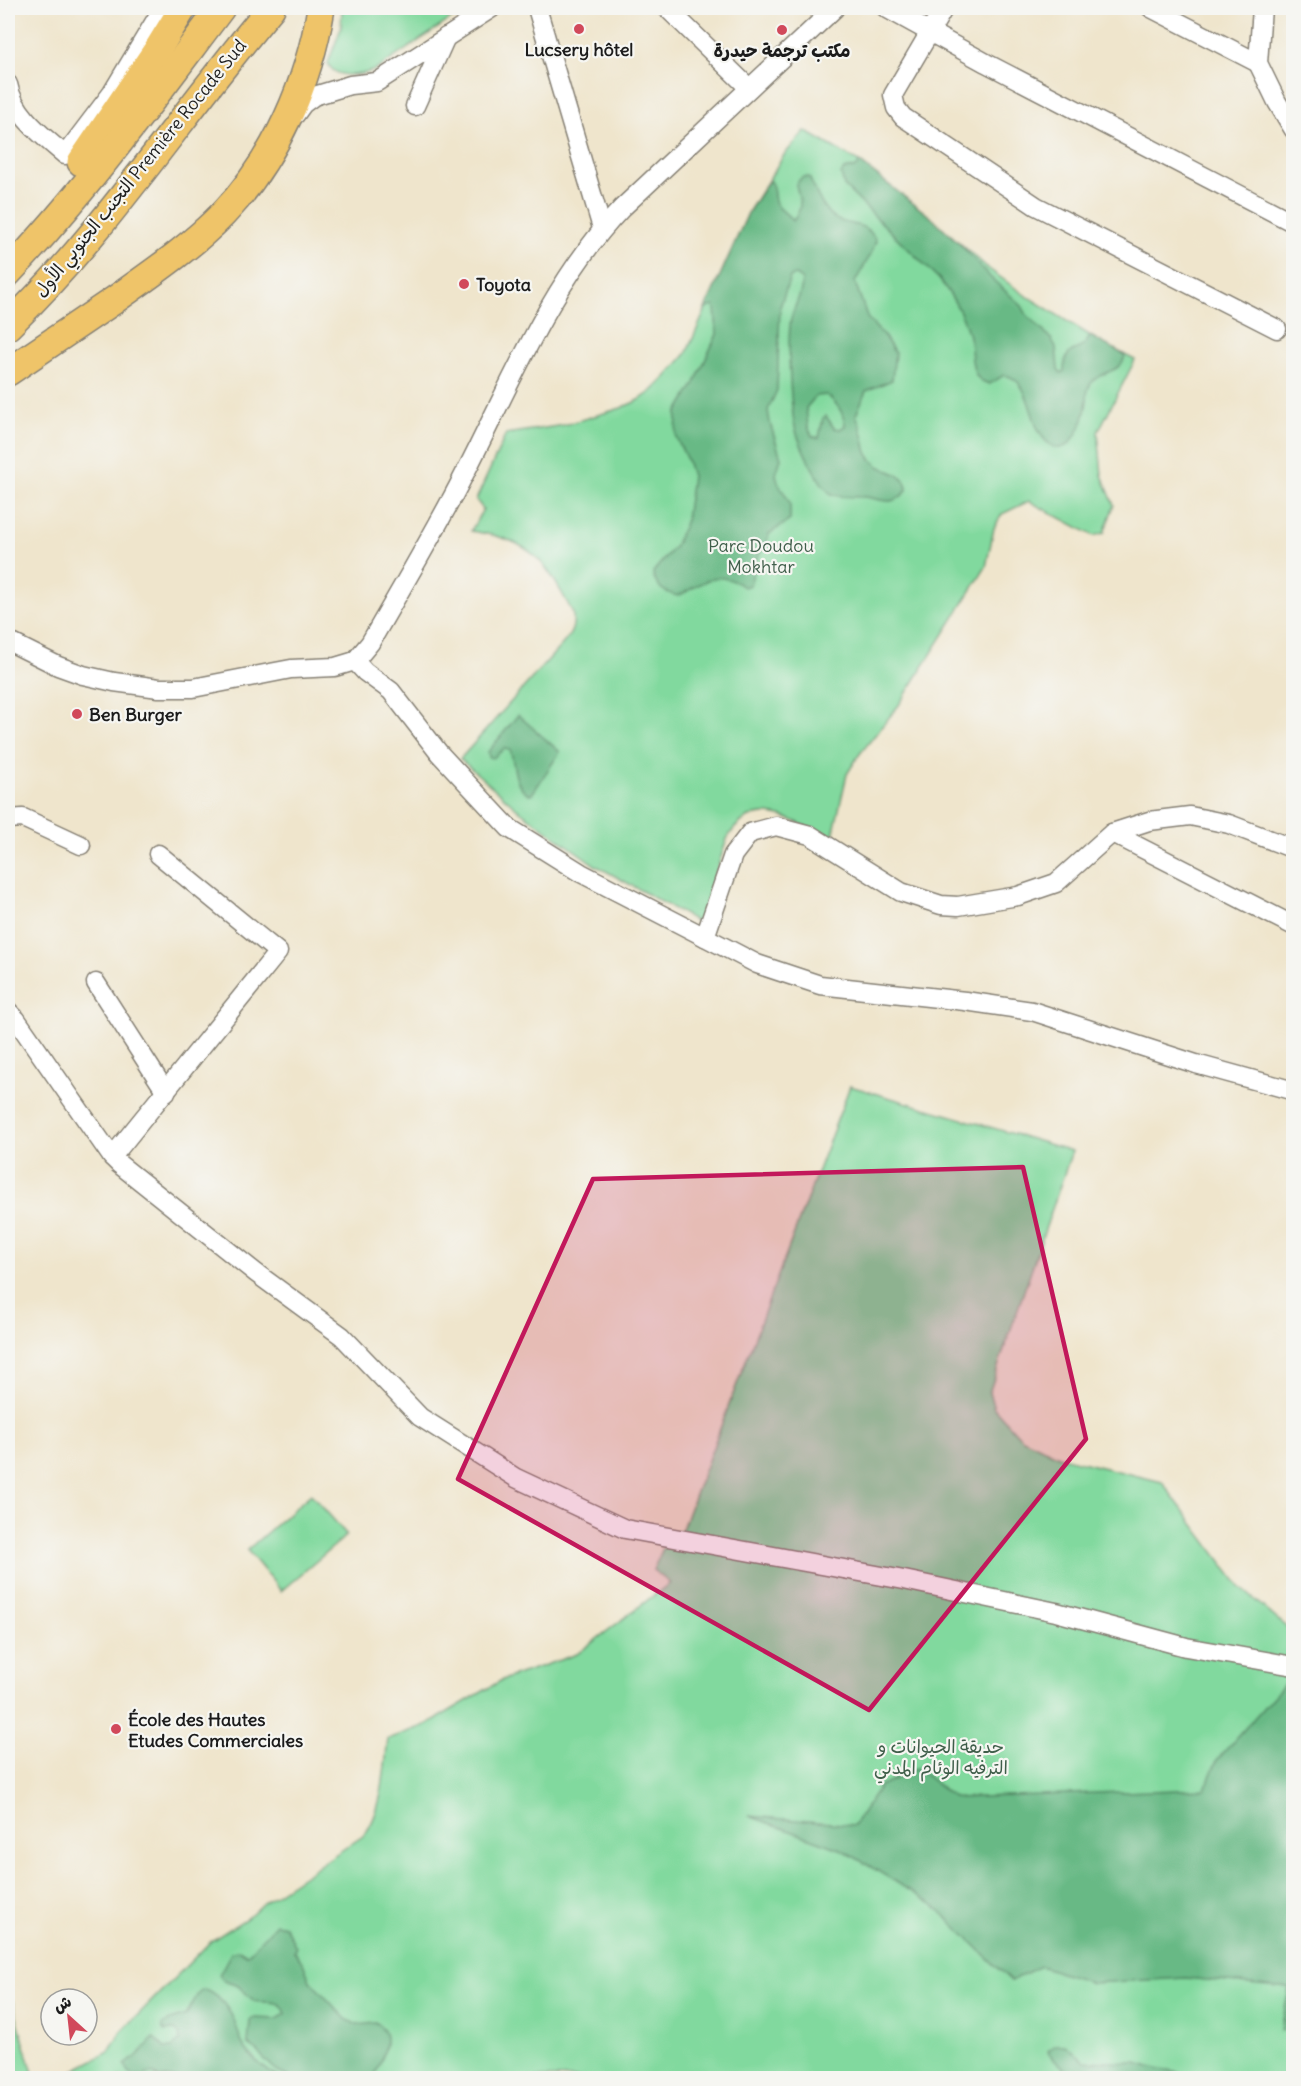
<svg xmlns="http://www.w3.org/2000/svg" width="1301" height="2086" font-family="Delius,'Playpen Sans Arabic',sans-serif">
  <style>
    .green { fill: #81d99e; stroke: #4e7a5d; stroke-width: 1.5 }
    .forest { fill: #68b985; stroke: #426a50; stroke-width: 1.5; fill-rule: evenodd }
    .lines { fill: none; stroke-linecap: round; stroke-linejoin: round }
    .minor-casing { stroke: #868074; stroke-width: 21 }
    .highway-casing { stroke: #868074; stroke-width: 30 }
    .minor { stroke: #fff; stroke-width: 18 }
    .highway { stroke: #efc469; stroke-width: 27 }
    .marked { fill: #c2185b; fill-opacity: 0.2; stroke: #c2185b; stroke-width: 4.5; stroke-linejoin: round }
    .poi-dot { fill: #d1495b; stroke: #f6f6f2; stroke-width: 2 }
    .labels { text-anchor: middle; dominant-baseline: central; stroke-width: 4.5; stroke-linejoin: round; paint-order: stroke }
    .poi-label { font-size: 18px; font-weight: bold; fill: #1c1c1c; stroke: #f6f6f2; text-anchor: start }
    .street-label { font-size: 18px; fill: #1c1c1c; stroke: #f6f6f2 }
    .park-label { font-size: 18px; fill: #3f5e4a; stroke: #f6f6f2 }
  </style>
  <rect width="100%" height="100%" fill="#f6f6f2"/>
  <filter id="ink" filterUnits="userSpaceOnUse"><feTurbulence type="fractalNoise" baseFrequency=".0167" numOctaves="2"/><feDisplacementMap in="SourceGraphic" scale="12" xChannelSelector="R" yChannelSelector="G"/><feConvolveMatrix kernelMatrix="1 2 1 2 8 2 1 2 1" color-interpolation-filters="sRGB"/></filter>
  <filter id="wash" filterUnits="userSpaceOnUse"><feTurbulence type="fractalNoise" baseFrequency=".008" numOctaves="4" result="noise"/><feDisplacementMap in="SourceGraphic" scale="24" xChannelSelector="R" yChannelSelector="G"/><feGaussianBlur stdDeviation="1.35" result="paint"/><feColorMatrix in="noise" values="0 0 0 0 0 0 0 0 0 0 0 0 0 0 0 0 0 1.4 0 .05"/><feComposite in="paint" operator="in"/></filter>
  <g filter="url(#wash)">
    <rect width="100%" height="100%" fill="#efe5cc"/>
    <g class="green">
      <path d="M342,8H467L377,69C364,75 335,81 328,63L341,28Z"/>
      <path d="M805,131L859,162L932,218L989,269L1025,295L1102,343L1135,360L1098,432L1102,475L1114,505L1104,533L1094,536L1029,501L1002,514L994,528L986,567L899,705L859,755L847,774L832,840C796,822 754,792 727,839L699,923L595,865L520,811L460,759L566,640C573,631 574,625 573,613C560,590 546,559 521,546C506,537 488,534 471,531L483,509L476,500L506,434L564,425L621,408L639,400L652,391L667,376L686,354L749,211L784,155Z"/>
      <path d="M850,1086L1072,1151L989,1393L994,1408L1021,1438L1061,1457L1162,1482L1240,1587L1293,1633V2078H60L109,2052L121,2032L211,1941L247,1918L264,1902L363,1836C383,1814 384,1769 388,1739L426,1725L502,1680L577,1654L670,1583L653,1570L665,1544L682,1529Z"/>
      <polygon points="311,1494 347,1535 281,1591 247,1550"/>
      <polygon points="8,1987 33,2073 15,2078 8,2078"/>
    </g>
    <g class="forest">
      <path d="M859,162L932,218L960,244L991,278L1022,306L1027,315L1052,340L1056,347L1058,369L1061,373L1064,371C1065,341 1081,357 1090,336L1125,355C1122,375 1096,370 1089,387C1087,390 1087,397 1087,400C1085,417 1081,430 1070,443C1066,447 1060,449 1054,447C1026,434 1036,380 1004,375L990,384C983,382 978,380 975,373C971,364 972,351 970,341C965,317 954,298 939,279L844,186L841,174L844,170L857,167Z"/>
      <path d="M802,177H809C815,189 822,209 833,217C847,228 867,219 876,241L871,254L855,282L868,319L884,336L895,353L892,380L866,391L856,415C858,420 861,426 862,432C867,446 863,451 874,462C885,474 906,470 907,490C894,507 884,500 866,497C856,496 837,498 831,494C818,483 802,449 797,434C790,415 787,339 791,319C794,305 803,294 802,280L796,275L790,277L780,307L777,390L768,410L770,423L781,458L776,474L778,482L790,503V520L769,534L767,542L757,558L750,585L744,587C714,567 705,583 678,596C665,593 654,587 653,572L675,546L686,520L692,476L687,460L676,437L677,413L694,385L717,334L715,308L713,306L705,309L749,211L769,180C776,187 772,195 776,203C778,209 789,215 793,221C805,204 799,201 796,184ZM827,395C837,404 844,412 845,426L840,429L834,428L826,416L823,418L819,438L812,436L808,427L806,408L816,396Z"/>
      <path d="M518,715L560,752L532,794H529C512,785 516,766 510,750L504,749L493,758L489,757L488,752Z"/>
      <polygon points="1293,1674 1293,2033 1281,2030 1289,1988 1186,1978 1092,1983 1040,1966 1011,1981 934,1905 843,1850 749,1816 854,1825 880,1786 917,1768 954,1798 1205,1789 1217,1760"/>
      <path d="M276,1924L285,1926L296,1947L294,1951L303,1963L310,1981L346,2019L357,2025L375,2023C398,2034 379,2063 374,2078H291L278,2072L248,2043L250,2021L253,2018L277,2019L286,2014C281,1997 267,2004 254,2001L238,1986L224,1981L219,1975L231,1953L239,1950L247,1955Z"/>
      <path d="M203,1990C218,1991 232,2013 236,2026C239,2032 239,2038 242,2043C250,2057 266,2071 280,2078H158C152,2069 145,2076 137,2077L129,2072L125,2065L137,2056L154,2038L165,2048H172L180,2041L179,2034L175,2030L164,2031L162,2026L170,2020L186,2015L198,1994Z"/>
      <polygon points="1055,2045 1065,2045 1085,2061 1137,2063 1160,2070 1187,2074 1200,2078 1039,2078 1047,2071 1063,2072 1066,2070 1049,2054 1048,2050"/>
    </g>
  </g>
  <g filter="url(#ink)">
    <g class="lines">
      <defs>
        <g id="minor">
          <polyline points="537,8 602,228"/>
          <polyline points="667,8 749,88"/>
          <polyline points="886,8 986,63 1294,223"/>
          <polyline points="944,8 893,95 896,108 903,117 1036,206 1277,329"/>
          <polyline points="1151,8 1258,63"/>
          <polyline points="1262,8 1258,63 1277,102 1294,130"/>
          <path d="M8,84C13,114 43,136 65,155L112,93L163,8"/>
          <polyline points="415,106 446,37"/>
          <polyline points="295,115 303,104 314,96 350,85 377,82 492,8"/>
          <path d="M8,641L58,666L83,675L114,682L159,688H193L291,669L335,667L355,661L370,643C402,587 435,532 464,475C511,384 550,283 622,208L835,8"/>
          <polyline points="355,661 365,672 391,691 439,753 509,828 581,873 705,937 733,855 750,833 776,826 810,835 901,892 941,905 958,906 1018,896 1056,883 1112,833 1149,821 1190,816 1229,824 1294,849"/>
          <polyline points="8,819 23,818 81,845"/>
          <polyline points="1112,833 1294,926"/>
          <polyline points="705,937 757,964 820,985 965,1001 1032,1011 1196,1064 1294,1091"/>
          <polyline points="96,983 166,1092"/>
          <polyline points="8,1011 16,1019 112,1157 119,1164 256,1273 342,1336 420,1417 516,1478 625,1529 904,1580 1056,1612 1186,1647 1294,1666"/>
          <polyline points="112,1157 278,952 158,854"/>
        </g>
        <g id="highway">
          <polyline points="81,162 159,47 183,8"/>
          <path d="M8,273C86,191 153,98 221,8"/>
          <path d="M8,326C107,230 182,113 271,8"/>
          <path d="M8,372C43,348 78,325 113,301C151,274 191,247 223,214C276,159 309,82 321,8"/>
        </g>
      </defs>
      <use href="#minor" class="minor-casing"/>
      <use href="#highway" class="highway-casing"/>
      <use href="#minor" class="minor"/>
      <use href="#highway" class="highway"/>
    </g>
  </g>
  <path class="marked" d="M1023,1167L1086,1439L869,1710L458,1479L593,1179Z"/>
  <g class="poi-dot">
    <circle cx="579" cy="29" r="6"/>
    <circle cx="782" cy="30" r="6"/>
    <circle cx="464" cy="284" r="6"/>
    <circle cx="77" cy="714" r="6"/>
    <circle cx="116" cy="1729" r="6"/>
  </g>
  <g class="labels">
    <g class="poi-label">
      <text x="579" y="49" text-anchor="middle">Lucsery hôtel</text>
      <text x="782" y="50" text-anchor="middle">مكتب ترجمة حيدرة</text>
      <text x="476" y="284">Toyota</text>
      <text x="89" y="714">Ben Burger</text>
      <text x="128" y="1719">École des Hautes<tspan x="128" dy="21">Etudes Commerciales</tspan></text>
    </g>
    <g class="street-label">
      <text transform="translate(140 168) rotate(-51)">التجنب الجنوبي الأول Première Rocade Sud</text>
    </g>
    <g class="park-label">
      <text x="761" y="545">Parc Doudou<tspan x="761" dy="21">Mokhtar</tspan></text>
      <text x="941" y="1746">حديقة الحيوانات و<tspan x="941" dy="21">الترفيه الوئام المدني</tspan></text>
    </g>
  </g>
  <rect width="1301" height="2086" fill="none" stroke="#f6f6f2" stroke-width="30"/>
  <g transform="translate(69 2017) rotate(333)"><circle r="28" fill="#f6f6f2" stroke="#9f9f9c" stroke-width="1.5"/>
  <path d="M0-4.5L10 22L0 15L-10 22Z" fill="#d1495b"/>
  <text y="-9" font-size="16" font-weight="bold" text-anchor="middle" fill="#1c1c1c">ش</text>
  </g>
</svg>
